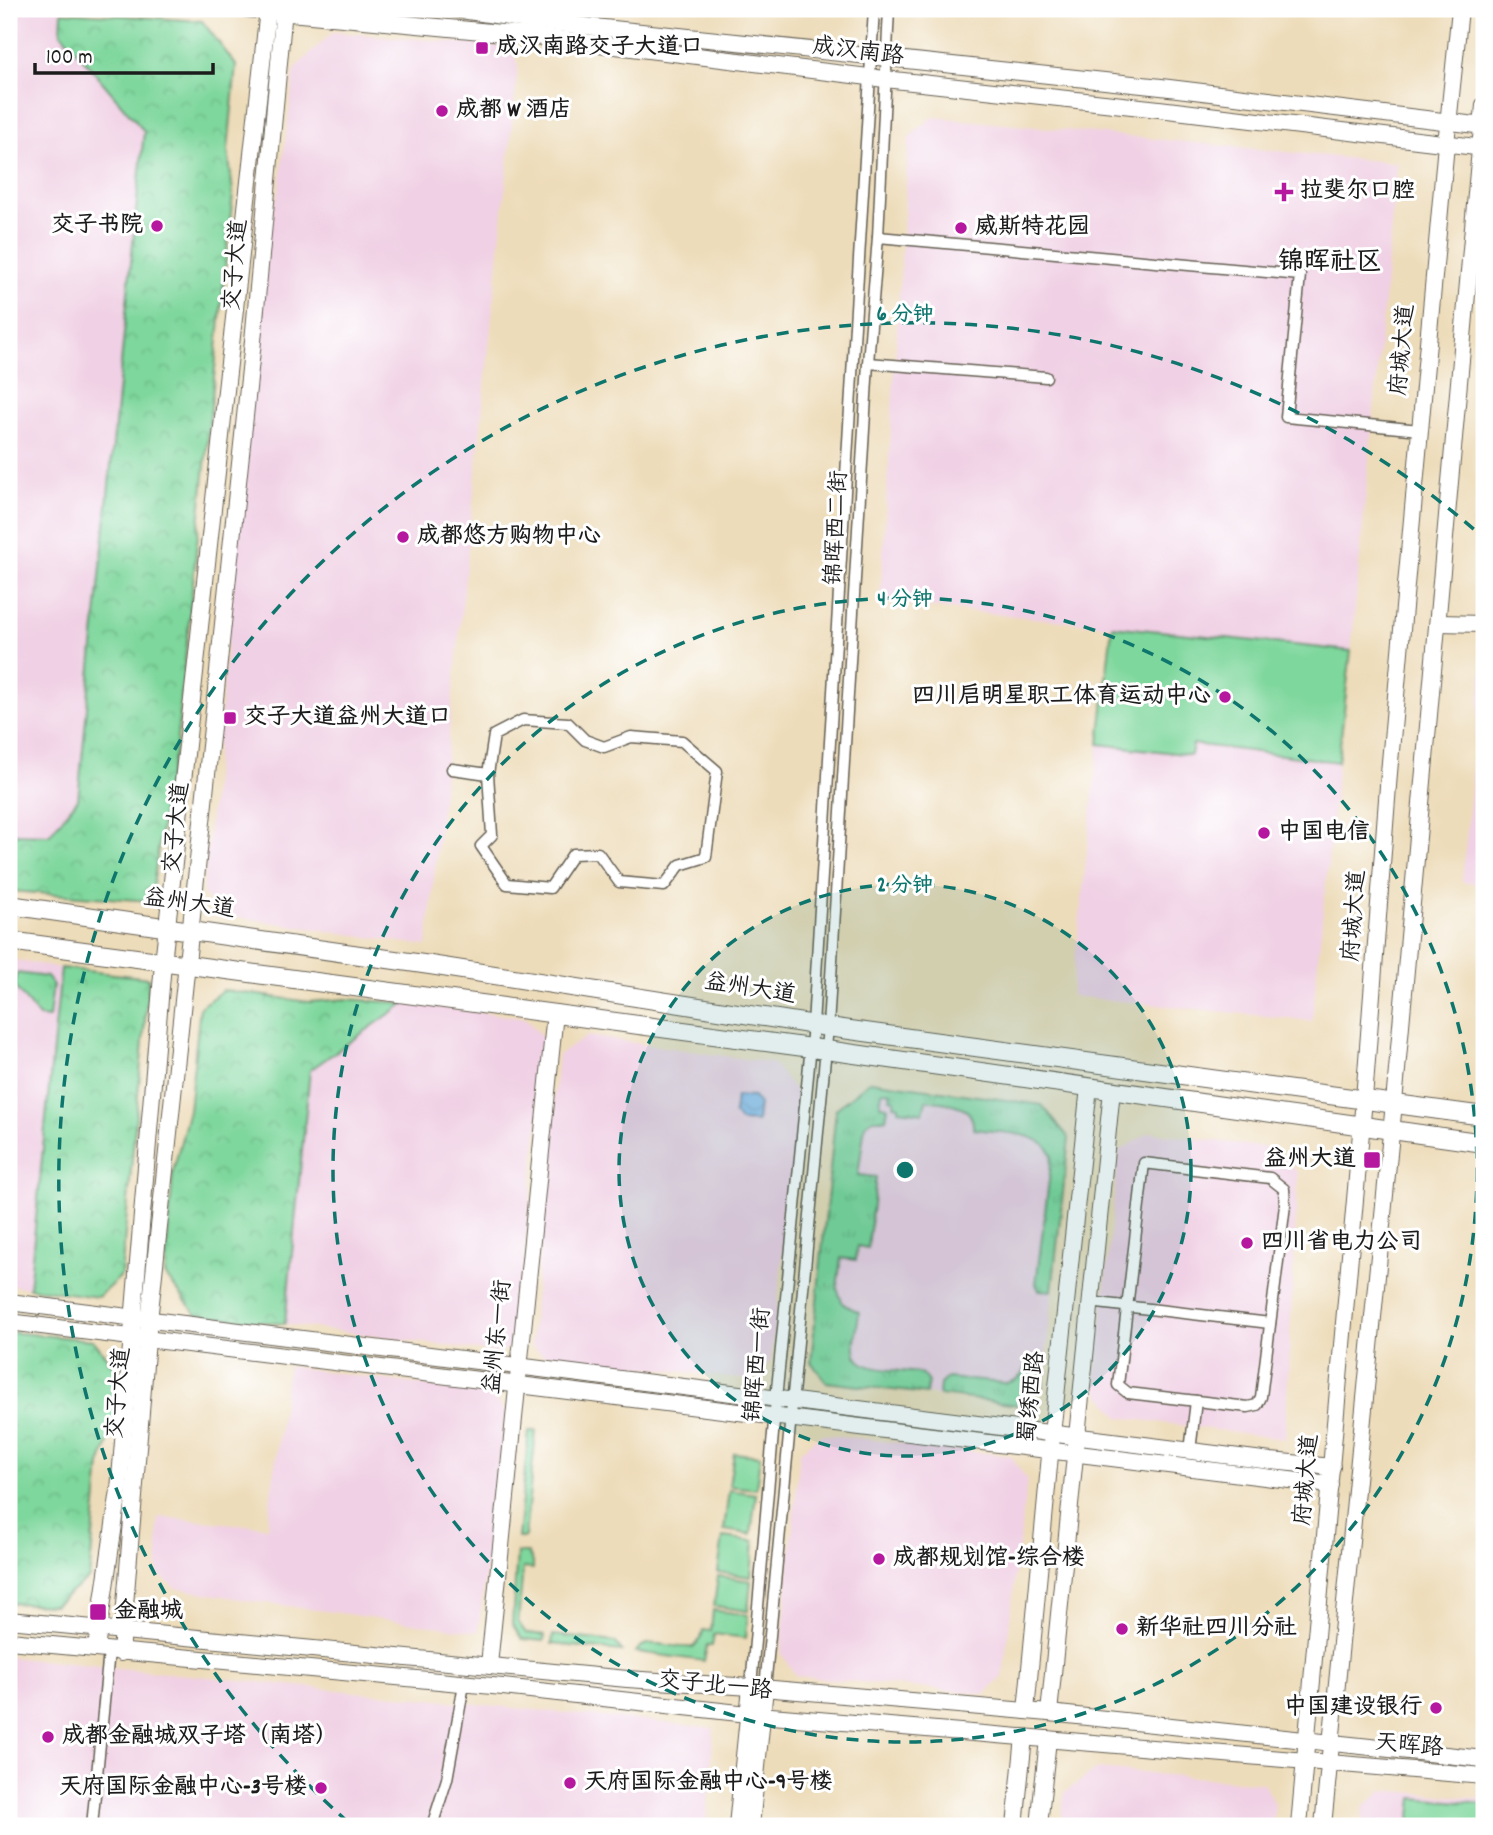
<svg xmlns="http://www.w3.org/2000/svg" width="1493" height="1835" font-family="Dekko,'LXGW WenKai TC',sans-serif">
  <style>
    .built { fill: #f0d0e4 }
    .grass { fill: url(#grass-tufts); stroke: #4d7a5c; stroke-width: 2 }
    .park { fill: url(#park-crowns); stroke: #4d7a5c; stroke-width: 2 }
    .garden { fill: #7ed79c; stroke: #4d7a5c; stroke-width: 2 }
    .water { fill: url(#water-waves); stroke: #4c6985; stroke-width: 2 }
    .lines { fill: none; stroke-linecap: round; stroke-linejoin: round }
    .street-casing { stroke: #655f53; stroke-width: 13 }
    .secondary-casing { stroke: #655f53; stroke-width: 18 }
    .primary-casing { stroke: #655f53; stroke-width: 20 }
    .street { stroke: #fff; stroke-width: 10 }
    .secondary { stroke: #fff; stroke-width: 16 }
    .primary { stroke: #fff; stroke-width: 18 }
    .ring { fill: none; stroke: #0f766e; stroke-width: 3.5; stroke-dasharray: 12 9 }
    .poi-dot { fill: #b5179e; stroke: #fff; stroke-width: 2.5 }
    .labels { text-anchor: middle; dominant-baseline: central; stroke-width: 6; stroke-linejoin: round; paint-order: stroke }
    .poi-label { font-size: 23px; font-weight: bold; fill: #1c1c1c; stroke: #fff; text-anchor: start }
    .street-label { font-size: 23px; fill: #1c1c1c; stroke: #fff }
    .quarter-label { font-size: 26px; font-weight: bold; fill: #1c1c1c; stroke: #fff }
    .centre { fill: #0f766e; stroke: #fff; stroke-width: 3.5 }
    .ring-label { font-size: 21px; text-anchor: middle; font-weight: bold; fill: #0f766e; stroke: #fff; stroke-width: 6; stroke-linejoin: round; paint-order: stroke }
  </style>
  <defs>
    <pattern id="grass-tufts" width="24" height="20" patternUnits="userSpaceOnUse" patternTransform="scale(1.75)"><rect width="24" height="20" fill="#7ed79c"/><path d="M3 7l-1-3M5 7V3M7 7l1-3M15 17l-1-3M17 17v-4M19 17l1-3" fill="none" stroke="#6cb886"/></pattern>
    <pattern id="park-crowns" width="20" height="18" patternUnits="userSpaceOnUse" patternTransform="scale(1.75)"><rect width="20" height="18" fill="#7ed79c"/><path d="M2 6a3 3 0 1 1 6 0M12 15a3 3 0 1 1 6 0" fill="none" stroke="#6cb886"/></pattern>
    <pattern id="water-waves" width="16" height="10" patternUnits="userSpaceOnUse" patternTransform="scale(1.75)"><rect width="16" height="10" fill="#7db6ee"/><path d="M0 5q4-4 8 0t8 0" fill="none" stroke="#6b9ccc"/></pattern>
  </defs>
  <rect width="100%" height="100%" fill="#fff"/>
  <filter id="ink" filterUnits="userSpaceOnUse"><feTurbulence type="fractalNoise" baseFrequency=".0143" numOctaves="2"/><feDisplacementMap in="SourceGraphic" scale="14" xChannelSelector="R" yChannelSelector="G"/><feConvolveMatrix kernelMatrix="1 2 1 2 8 2 1 2 1" color-interpolation-filters="sRGB"/></filter>
  <filter id="wash" filterUnits="userSpaceOnUse"><feTurbulence type="fractalNoise" baseFrequency=".00686" numOctaves="4" result="noise"/><feDisplacementMap in="SourceGraphic" scale="28" xChannelSelector="R" yChannelSelector="G"/><feGaussianBlur stdDeviation="1.57" result="paint"/><feColorMatrix in="noise" values="0 0 0 0 0 0 0 0 0 0 0 0 0 0 0 0 0 1.4 0 .05"/><feComposite in="paint" operator="in"/></filter>
  <g filter="url(#wash)">
    <rect width="100%" height="100%" fill="#eddcb9"/>
    <g class="built">
      <polygon points="14,9 62,9 61,33 144,131 78,800 49,835 9,834 9,59"/>
      <polygon points="333,32 511,47 518,66 427,946 217,914 203,892 268,227 279,189 295,68"/>
      <polygon points="933,117 1397,163 1351,651 880,602 909,137"/>
      <polygon points="1484,652 1484,884 1462,882"/>
      <polygon points="1099,744 1190,755 1193,744 1338,762 1312,1021 1071,996"/>
      <polygon points="9,959 61,968 29,1288 9,1285"/>
      <polygon points="405,1003 525,1018 546,1041 516,1342 500,1353 285,1324 310,1069"/>
      <polygon points="588,1036 772,1063 800,1096 771,1361 751,1380 543,1355 531,1345 558,1055"/>
      <polygon points="870,1081 1042,1105 1069,1138 1043,1386 1018,1405 826,1382 811,1362 836,1109"/>
      <polygon points="1150,1132 1275,1149 1298,1173 1285,1439 1119,1417 1094,1387 1119,1151"/>
      <polygon points="288,1366 491,1395 506,1412 478,1632 252,1601 176,1588 158,1574 158,1517 267,1527"/>
      <polygon points="822,1434 1011,1456 1027,1480 1003,1676 985,1694 796,1676 781,1653 800,1451"/>
      <polygon points="9,1657 714,1728 706,1826 9,1826"/>
      <polygon points="1097,1769 1263,1783 1275,1805 1272,1826 1061,1826 1064,1793"/>
      <polygon points="1383,1790 1484,1799 1484,1826 1362,1826 1363,1808"/>
    </g>
    <g class="grass">
      <polygon points="17,973 47,977 53,985 49,1018 39,1017 15,987"/>
      <path d="M870,1081L1042,1105L1069,1138L1052,1291L1039,1290L1036,1284L1052,1156C1046,1131 995,1132 973,1129C975,1102 945,1103 926,1100L923,1113L899,1110V1106L894,1105L895,1100L890,1099L891,1092L882,1091L880,1105L888,1107L886,1119H873L865,1125L858,1175L876,1177L868,1248L857,1246L856,1260L841,1258L837,1288L843,1304L859,1312C858,1324 854,1338 855,1350C856,1375 905,1368 922,1374L928,1382L926,1394L826,1382L811,1362L836,1109Z"/>
      <path d="M1029,1358L1045,1360L1043,1386L1018,1405L939,1395L940,1384L947,1378L1005,1383C1021,1380 1026,1373 1029,1358Z"/>
    </g>
    <g class="park">
      <polygon points="62,12 202,21 236,65 228,150 233,193 176,748 167,786 151,901 9,891 9,834 49,835 78,799 144,131 61,33"/>
      <polygon points="61,968 149,978 121,1276 98,1297 29,1288"/>
      <polygon points="223,990 309,1002 346,999 405,1003 310,1070 285,1324 197,1315 165,1275 173,1172 189,1110 200,1007"/>
      <polygon points="9,1332 93,1340 123,1377 110,1438 100,1465 89,1578 54,1605 9,1603"/>
    </g>
    <g class="garden">
      <polygon points="1112,626 1351,651 1338,762 1193,744 1191,755 1099,744"/>
      <polygon points="529,1431 536,1431 525,1536 523,1538 518,1538"/>
      <polygon points="734,1453 760,1456 756,1489 729,1486"/>
      <polygon points="729,1490 756,1494 751,1534 724,1530"/>
      <polygon points="723,1537 754,1541 751,1577 718,1572"/>
      <polygon points="517,1553 528,1553 533,1562 533,1569 523,1568 518,1622 526,1633 545,1635 544,1641 522,1639 512,1624"/>
      <polygon points="718,1576 751,1581 748,1611 714,1606"/>
      <path d="M713,1610L748,1615L746,1638L714,1634L712,1646H707L704,1661L636,1652C646,1635 676,1650 693,1647L701,1639L703,1630L711,1631Z"/>
      <polygon points="553,1635 615,1642 622,1651 552,1644"/>
      <polygon points="1413,1798 1484,1804 1484,1826 1410,1826"/>
    </g>
    <polygon class="water" points="736,1096 754,1097 759,1104 757,1122 740,1121 734,1114"/>
  </g>
  <g filter="url(#ink)">
    <g class="lines">
      <defs>
        <g id="street">
          <polyline points="878,237 1300,275 1286,417 1420,430"/>
          <polyline points="868,363 1046,377"/>
          <polyline points="452,769 488,774 492,835 481,846 507,884 550,888 573,854 598,853 619,882 664,886 680,865 706,857 717,771 682,741 631,737 604,747 585,740 568,723 523,720 494,735 488,774"/>
          <polygon points="1144,1163 1270,1178 1284,1189 1285,1205 1261,1397 1257,1405 1248,1407 1128,1393 1118,1385"/>
          <polyline points="1089,1302 1270,1323"/>
          <polyline points="1190,1451 1196,1401"/>
          <polyline points="751,1687 776,1399 813,1025 874,9"/>
          <polyline points="765,1688 828,1027 868,363 878,237 889,9"/>
          <polyline points="92,1826 109,1651"/>
          <polyline points="432,1826 447,1779 464,1684"/>
        </g>
        <g id="secondary">
          <polyline points="247,9 534,36 885,79 1159,109 1484,148"/>
          <polyline points="454,9 528,20 1161,87 1484,126"/>
          <polyline points="1438,623 1484,624"/>
          <polyline points="9,1302 1271,1461 1332,1467"/>
          <polyline points="9,1322 1330,1485"/>
          <polyline points="9,1620 627,1679 751,1687 1049,1713 1484,1759"/>
          <polyline points="9,1641 503,1687 748,1714 1484,1776"/>
          <polyline points="96,1649 119,1490 163,963 268,9"/>
          <polyline points="121,1653 147,1340 253,341 284,9"/>
          <polyline points="489,1665 555,1013"/>
          <polyline points="1026,1711 1052,1434 1089,1087"/>
          <polyline points="1049,1713 1112,1090"/>
          <polyline points="737,1826 751,1687"/>
          <polyline points="751,1826 765,1688"/>
          <polyline points="1015,1826 1024,1737"/>
          <polyline points="1039,1826 1048,1739"/>
          <polyline points="1299,1826 1364,1099 1389,773 1446,144 1460,9"/>
          <polyline points="1323,1826 1394,1103 1484,105"/>
        </g>
        <g id="primary">
          <polyline points="9,905 430,965 828,1027 1484,1116"/>
          <polyline points="9,941 826,1050 1484,1143"/>
        </g>
      </defs>
      <use href="#street" class="street-casing"/>
      <use href="#secondary" class="secondary-casing"/>
      <use href="#primary" class="primary-casing"/>
      <use href="#street" class="street"/>
      <use href="#secondary" class="secondary"/>
      <use href="#primary" class="primary"/>
    </g>
  </g>
  <circle cx="905" cy="1170" r="286" fill="#0f766e" fill-opacity=".12"/>
  <g class="ring">
    <circle cx="905" cy="1170" r="286"/>
    <circle cx="905" cy="1170" r="572"/>
    <path d="M348 1822A857 857 0 1 1 1484 538"/>
  </g>
  <g class="poi-dot">
    <rect x="475" y="41" width="14" height="14" rx="3.5"/>
    <circle cx="442" cy="111" r="7"/>
    <path d="M1280.5 181.5h7v7h7v7h-7v7h-7v-7h-7v-7h7z"/>
    <circle cx="157" cy="226" r="7"/>
    <circle cx="961" cy="228" r="7"/>
    <circle cx="403" cy="537" r="7"/>
    <circle cx="1225" cy="697" r="7"/>
    <rect x="223" y="711" width="14" height="14" rx="3.5"/>
    <circle cx="1264" cy="833" r="7"/>
    <rect x="1363" y="1151" width="18" height="18" rx="3.5"/>
    <circle cx="1247" cy="1243" r="7"/>
    <circle cx="879" cy="1559" r="7"/>
    <rect x="89" y="1603" width="18" height="18" rx="3.5"/>
    <circle cx="1122" cy="1629" r="7"/>
    <circle cx="1436" cy="1708" r="7"/>
    <circle cx="48" cy="1737" r="7"/>
    <circle cx="570" cy="1783" r="7"/>
    <circle cx="321" cy="1788" r="7"/>
  </g>
  <g class="labels">
    <g class="poi-label">
      <text x="496" y="48">成汉南路交子大道口</text>
      <text x="456" y="111">成都 W 酒店</text>
      <text x="1300" y="192">拉斐尔口腔</text>
      <text x="143" y="226" text-anchor="end">交子书院</text>
      <text x="975" y="228">威斯特花园</text>
      <text x="417" y="537">成都悠方购物中心</text>
      <text x="1211" y="697" text-anchor="end">四川启明星职工体育运动中心</text>
      <text x="244" y="718">交子大道益州大道口</text>
      <text x="1278" y="833">中国电信</text>
      <text x="1356" y="1160" text-anchor="end">益州大道</text>
      <text x="1261" y="1243">四川省电力公司</text>
      <text x="893" y="1559">成都规划馆-综合楼</text>
      <text x="114" y="1612">金融城</text>
      <text x="1136" y="1629">新华社四川分社</text>
      <text x="1422" y="1708" text-anchor="end">中国建设银行</text>
      <text x="62" y="1737">成都金融城双子塔（南塔）</text>
      <text x="584" y="1783">天府国际金融中心-9号楼</text>
      <text x="307" y="1788" text-anchor="end">天府国际金融中心-3号楼</text>
    </g>
    <g class="street-label">
      <text transform="translate(858 53) rotate(7)">成汉南路</text>
      <text transform="translate(237 265) rotate(-85)">交子大道</text>
      <text transform="translate(1404 350) rotate(-85)">府城大道</text>
      <text transform="translate(838 528) rotate(-87)">锦晖西二街</text>
      <text transform="translate(178 828) rotate(-84)">交子大道</text>
      <text transform="translate(189 905) rotate(8)">益州大道</text>
      <text transform="translate(1356 916) rotate(-86)">府城大道</text>
      <text transform="translate(750 990) rotate(9)">益州大道</text>
      <text transform="translate(499 1337) rotate(-84)">益州东一街</text>
      <text transform="translate(759 1365) rotate(-85)">锦晖西一街</text>
      <text transform="translate(120 1393) rotate(-85)">交子大道</text>
      <text transform="translate(1033 1397) rotate(-84)">蜀绣西路</text>
      <text transform="translate(1308 1480) rotate(-85)">府城大道</text>
      <text transform="translate(715 1687) rotate(6)">交子北一路</text>
      <text transform="translate(1409 1747) rotate(5)">天晖路</text>
    </g>
    <g class="quarter-label">
      <text x="1330" y="263">锦晖社区</text>
    </g>
  </g>
  <circle cx="905" cy="1170" r="10" class="centre"/>
  <g class="ring-label">
    <text x="905" y="320">6 分钟</text>
    <text x="905" y="605">4 分钟</text>
    <text x="905" y="891">2 分钟</text>
  </g>
  <rect width="1493" height="1835" fill="none" stroke="#fff" stroke-width="35"/>
  <path d="M35 63v10h178v-10" fill="none" stroke="#1c1c1c" stroke-width="3.5"/>
  <text x="46" y="63" font-size="21" fill="#1c1c1c" stroke="#ffffff" stroke-width="5" paint-order="stroke">100 m</text>
</svg>
